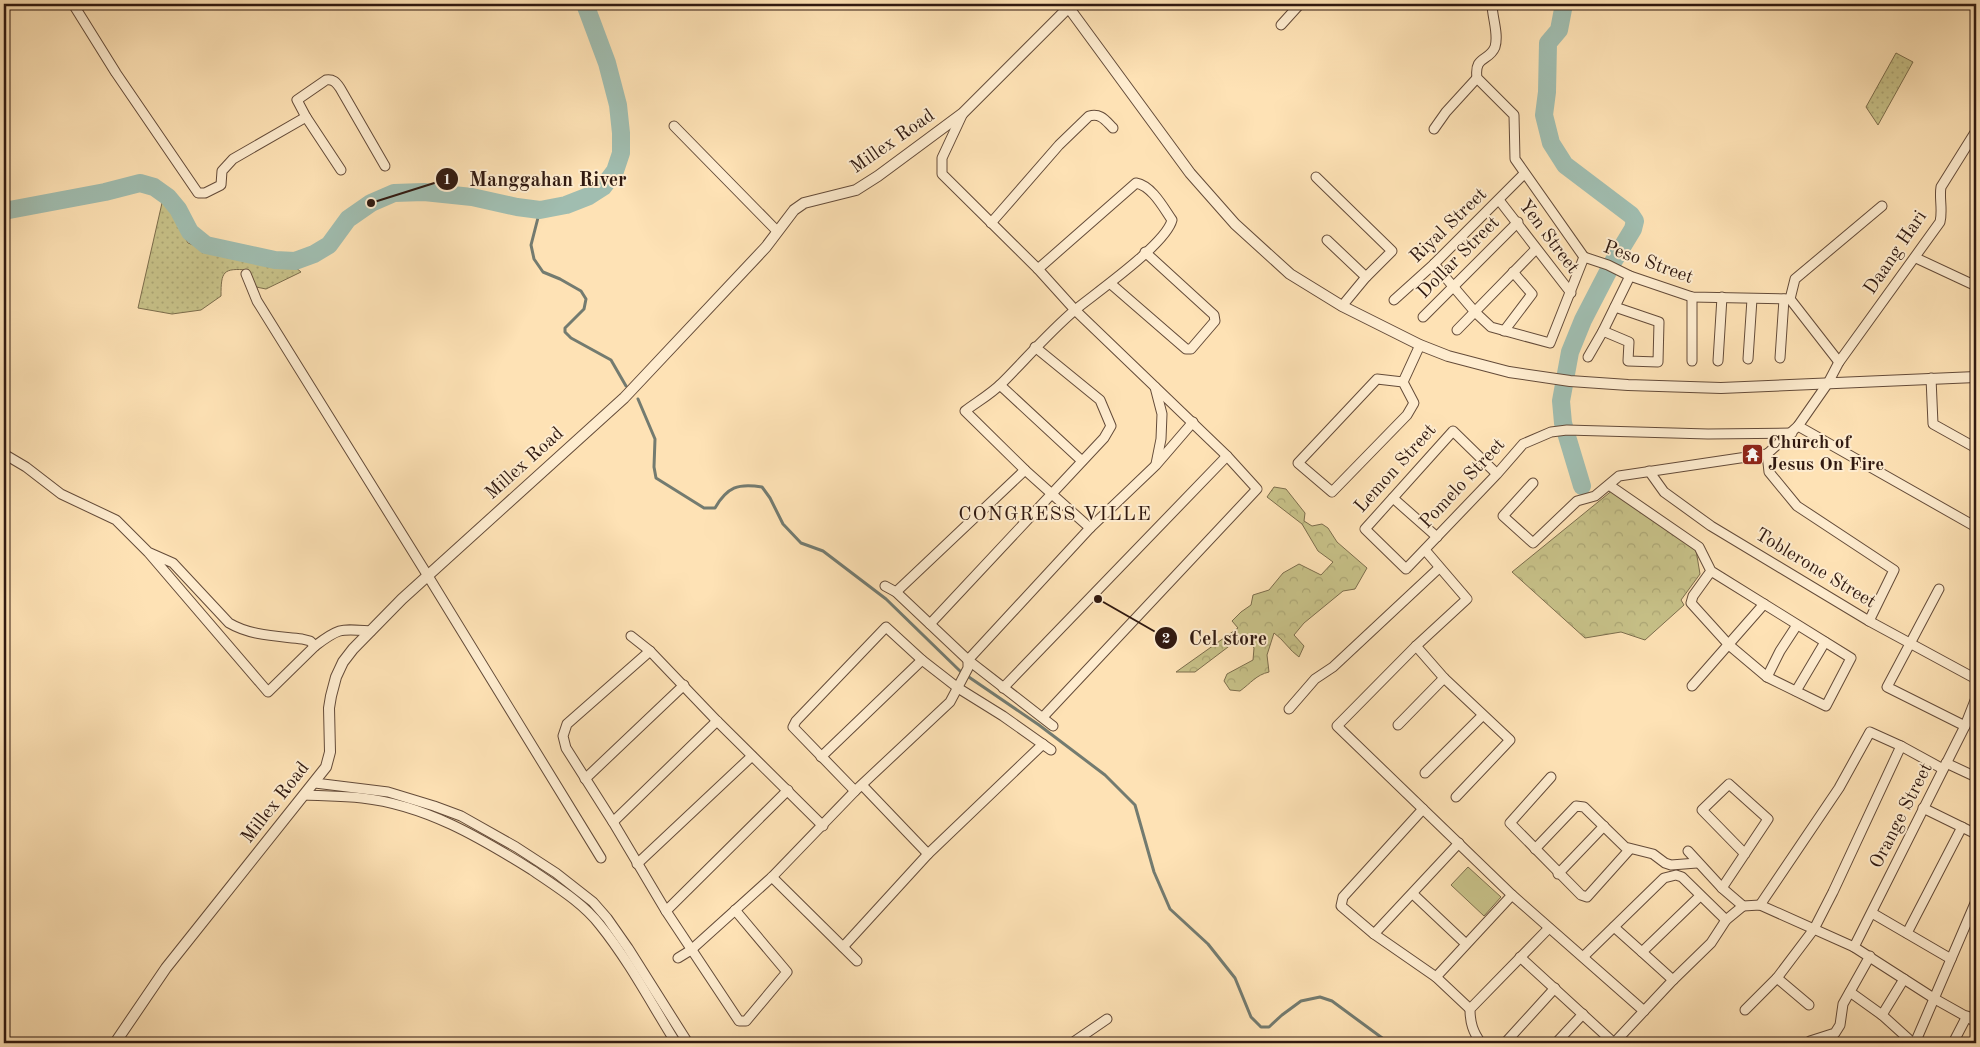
<svg xmlns="http://www.w3.org/2000/svg" width="1980" height="1047" font-family="'Old Standard TT',serif">
  <style>
    .grass { fill: url(#grass-dots); stroke: #7c6d4c }
    .forest { fill: url(#forest-crowns); stroke: #7c6d4c }
    .garden { fill: #c7c188; stroke: #7c6d4c }
    .lines { fill: none; stroke-linecap: round; stroke-linejoin: round }
    .stream { stroke: #737b70; stroke-width: 3 }
    .river { stroke: #a0bdb0; stroke-width: 18 }
    .minor-casing { stroke: #644b39; stroke-width: 11 }
    .tertiary-casing { stroke: #644b39; stroke-width: 12 }
    .minor { stroke: #feeccf; stroke-width: 9 }
    .tertiary { stroke: #feeccf; stroke-width: 10 }
    .labels { text-anchor: middle; dominant-baseline: central; stroke-width: 4; stroke-linejoin: round; paint-order: stroke }
    .street-label { font-size: 19px; fill: #301910; stroke: #feeccf }
    .poi-label { font-size: 19px; font-weight: bold; fill: #301910; stroke: #feeccf; text-anchor: start }
    .neighbourhood-label { font-size: 20px; letter-spacing: 1px; fill: #301910; stroke: #feeccf }
    .leader { fill: none; stroke: #301910; stroke-width: 2 }
    .callout-dot { fill: #301910; stroke: #feeccf; stroke-width: 2 }
    .mark-label { font-size: 15px; text-anchor: middle; font-weight: bold; fill: #fff }
    .callout-label { font-size: 20px; text-anchor: middle; font-weight: bold; fill: #301910; stroke: #feeccf; stroke-width: 4; stroke-linejoin: round; paint-order: stroke }
  </style>
  <defs>
    <pattern id="grass-dots" width="8" height="8" patternUnits="userSpaceOnUse" patternTransform="scale(1.25)"><rect width="8" height="8" fill="#c7c188"/><path d="M2 2h.1M6 6h.1" fill="none" stroke="#aba574" stroke-width="1.8" stroke-linecap="round"/></pattern>
    <pattern id="forest-crowns" width="20" height="18" patternUnits="userSpaceOnUse" patternTransform="scale(1.25)"><rect width="20" height="18" fill="#c7c188"/><path d="M2 6a3 3 0 1 1 6 0M12 15a3 3 0 1 1 6 0" fill="none" stroke="#aba574"/></pattern>
  </defs>
  <rect width="100%" height="100%" fill="#fee2b5"/>
  <filter id="stains"><feTurbulence type="fractalNoise" baseFrequency=".004" numOctaves="4"/><feColorMatrix values="0 0 0 0 .2 0 0 0 0 .09 0 0 0 0 .02 0 0 0 .5 -.17"/></filter>
  <radialGradient id="worn" r=".72"><stop offset=".6" stop-color="#630" stop-opacity="0"/><stop offset="1" stop-color="#630" stop-opacity=".3"/></radialGradient>
  <g class="grass">
    <polygon points="1896,53 1913,62 1878,125 1866,107"/>
    <path d="M162,203L168,207L188,243L207,250L279,267H295L301,272L266,289L251,286L248,270C223,268 221,271 221,296L201,310L172,314L138,308Z"/>
  </g>
  <g class="forest">
    <path d="M1274,487L1286,489L1305,513L1304,521L1312,526L1322,524L1328,528L1337,542L1367,568L1355,589L1343,591L1304,623L1294,635L1304,646L1299,657C1289,650 1284,640 1274,633L1267,655L1269,672C1256,675 1251,683 1240,691L1230,690L1224,681L1227,674L1253,660L1254,648L1247,637L1232,644L1195,672H1176L1238,628L1232,621L1241,612L1251,605L1253,595L1269,590L1283,573L1299,564L1321,575L1333,562L1318,551L1302,524L1267,497Z"/>
    <polygon points="1614,489 1696,550 1700,574 1681,600 1684,605 1645,640 1621,632 1585,638 1512,572"/>
  </g>
  <polygon class="garden" points="1468,867 1501,897 1484,916 1451,885"/>
  <g class="lines">
    <g class="stream">
      <polyline points="540,210 531,245 534,259 543,272 560,279 581,291 586,299 584,309 565,328 565,332 571,338 611,360 626,386"/>
      <path d="M638,399L655,439L654,467L656,478L704,508H715C727,487 738,483 762,487L770,498L783,524L801,543L823,551L886,599L960,671L1039,725L1105,775L1135,805L1154,872L1170,909L1208,944L1235,978L1251,1017L1261,1027H1269L1282,1015L1301,1001L1320,997L1332,1001L1389,1043"/>
    </g>
    <g class="river">
      <polyline points="1564,4 1559,30 1548,43 1547,92 1544,115 1551,143 1565,165 1631,215 1635,221 1633,229 1613,262 1583,320 1570,352 1561,401 1563,423 1582,486"/>
      <polyline points="4,211 105,192 140,183 154,187 168,197 178,209 190,232 206,245 275,260 295,261 314,254 329,245 348,219 371,203 394,193 424,192 472,197 517,207 540,210 566,205 589,196 603,187 615,171 621,153 621,133 618,105 607,63 585,4"/>
    </g>
    <defs>
      <g id="minor">
        <polyline points="73,4 116,73 198,193 205,193 221,185 222,171 233,159 306,117"/>
        <path d="M1492,4C1492,17 1499,34 1495,47C1489,62 1474,55 1477,78L1514,115L1515,159L1584,257"/>
        <polyline points="1281,25 1300,4"/>
        <polyline points="963,113 942,158 942,174 1038,269 1075,310 1227,456 1257,489 1043,717"/>
        <polyline points="674,126 777,231"/>
        <polyline points="1434,129 1446,112 1477,78"/>
        <path d="M341,170L306,117L297,100L326,80C333,79 336,82 340,88L385,166"/>
        <polyline points="1316,177 1392,251 1366,277 1342,306"/>
        <polyline points="1499,200 1571,293"/>
        <path d="M991,223L1059,145L1089,116C1101,113 1105,120 1113,128"/>
        <polyline points="1327,240 1366,277"/>
        <polyline points="1584,257 1608,265 1630,276 1692,297 1790,299"/>
        <polyline points="1916,258 1976,286"/>
        <polyline points="1434,264 1475,312 1491,327 1550,343 1584,257"/>
        <path d="M1038,269L1136,183C1152,186 1163,207 1172,220C1166,244 1097,292 1075,310C1048,333 1026,359 1002,383C991,394 977,402 965,411L1025,470L1090,528"/>
        <polyline points="246,274 257,301 428,576 601,858"/>
        <polyline points="1111,284 1186,349 1191,349 1215,321 1214,315 1145,252"/>
        <polyline points="1790,299 1795,279 1882,206"/>
        <polyline points="1790,299 1839,362"/>
        <polyline points="1394,300 1434,264 1524,174"/>
        <polyline points="1423,317 1518,222"/>
        <polyline points="1457,330 1536,249"/>
        <polyline points="1504,331 1532,294 1513,272"/>
        <polyline points="1603,331 1629,342 1628,361 1658,362 1659,322 1615,307"/>
        <polyline points="1588,357 1603,331 1630,276"/>
        <polyline points="1780,358 1784,299"/>
        <polyline points="1748,359 1752,299"/>
        <polyline points="1692,361 1692,297"/>
        <polyline points="1718,361 1722,297"/>
        <polyline points="1931,378 1933,424 1976,448"/>
        <polyline points="1403,382 1377,379 1298,463 1332,492 1407,415 1414,403 1403,382 1420,345"/>
        <polyline points="1000,385 1082,461"/>
        <polyline points="1155,387 1162,414 1161,439 1156,464"/>
        <polyline points="1798,426 1976,527"/>
        <path d="M4,454L26,467L61,494L116,520L148,552L173,563L229,623C251,636 278,636 302,639L310,641L315,646L268,692L148,552"/>
        <path d="M1767,454L1798,426L1828,383L1839,362L1940,222C1943,210 1939,198 1941,187L1976,131"/>
        <polyline points="1767,454 1769,472 1797,506 1894,570 1869,621"/>
        <polyline points="1649,471 1664,492 1711,526 1869,621 1976,679"/>
        <polyline points="1497,474 1453,431 1365,529 1406,569 1497,474 1523,444 1551,432 1567,430 1708,434 1792,433"/>
        <polyline points="1533,483 1503,516 1533,543 1577,501 1595,496 1619,476 1767,454"/>
        <polyline points="1609,485 1699,547 1711,571 1693,596 1691,603 1729,645 1767,677 1826,706 1851,658 1711,571"/>
        <polyline points="1393,498 1437,537"/>
        <polyline points="1425,550 1467,599 1416,646 1337,726 1512,895 1644,1011"/>
        <polyline points="885,586 896,592 968,660 1053,726"/>
        <polyline points="1939,589 1887,687 1965,726"/>
        <polyline points="896,592 1025,470"/>
        <polyline points="930,624 1104,438 1111,426 1100,400 1035,347"/>
        <polyline points="631,636 650,651 717,721 823,826"/>
        <path d="M315,646C340,627 341,629 371,631"/>
        <polyline points="1416,646 1444,678 1510,740 1456,797"/>
        <polyline points="650,651 567,724 563,736 566,748 613,822 666,911 739,1021 746,1021 787,972 735,910"/>
        <polyline points="1767,677 1780,651 1797,625"/>
        <polyline points="1692,686 1764,604"/>
        <polyline points="1003,688 1227,456"/>
        <polyline points="1796,691 1825,642"/>
        <polyline points="1289,709 1315,679 1333,667 1439,568"/>
        <polyline points="1398,725 1444,678"/>
        <polyline points="821,757 922,660"/>
        <polyline points="1946,763 1976,777"/>
        <polyline points="1425,773 1482,716"/>
        <polyline points="1551,777 1510,823 1581,895 1587,897 1630,849"/>
        <polyline points="585,779 684,685"/>
        <polyline points="315,783 388,792 434,806 461,816 516,847 556,873 593,902 607,918 628,948 688,1043"/>
        <polyline points="862,785 928,854"/>
        <polyline points="855,791 793,727 796,721 886,627 922,660 958,688 1003,716 1051,750"/>
        <path d="M305,795C324,796 343,796 362,798C425,805 479,837 532,870C555,886 582,902 600,925C629,961 651,1003 676,1043"/>
        <polyline points="1923,808 1976,834"/>
        <polyline points="1423,809 1343,897 1341,906 1374,934 1436,977 1470,1009"/>
        <polyline points="613,822 717,721"/>
        <polyline points="1535,849 1576,806 1584,807 1625,847 1653,854 1665,863 1671,865 1697,863"/>
        <polyline points="1688,851 1722,888 1743,906 1760,905 1854,947 1935,999 1976,1022"/>
        <polyline points="637,864 752,756"/>
        <polyline points="1558,874 1604,826"/>
        <polyline points="772,877 857,961"/>
        <polyline points="1722,888 1768,819 1729,784 1702,810 1745,854"/>
        <polyline points="1413,894 1466,944"/>
        <polyline points="1760,905 1839,788 1870,732 1901,746 1943,769"/>
        <polyline points="666,911 788,790"/>
        <polyline points="1872,913 1951,959"/>
        <polyline points="1614,927 1642,952"/>
        <polyline points="1907,933 1962,827"/>
        <polyline points="1374,934 1459,843"/>
        <polyline points="843,947 928,854 1043,744"/>
        <polyline points="1854,947 1965,726 1976,698"/>
        <polyline points="1584,956 1664,878 1676,875 1682,877 1726,920"/>
        <polyline points="1520,957 1614,1043"/>
        <polyline points="678,958 691,950 772,877 855,791 950,702 968,668 968,660 1090,528 1156,465 1193,422"/>
        <polyline points="1436,977 1512,895"/>
        <polyline points="1777,978 1809,1005"/>
        <polyline points="1673,980 1642,952 1700,896"/>
        <polyline points="1850,992 1882,1015 1913,1043"/>
        <polyline points="1745,1010 1777,978 1814,929 1833,892 1901,746"/>
        <polyline points="1882,1015 1904,979"/>
        <polyline points="1810,1041 1835,1033 1840,1025 1843,1004 1870,956"/>
        <polyline points="1072,1043 1107,1019"/>
        <path d="M1481,1043C1473,1032 1470,1023 1470,1009L1549,928"/>
        <polyline points="1505,1043 1555,988"/>
        <polyline points="1556,1043 1583,1014"/>
        <polyline points="1614,1043 1673,980 1711,943 1726,920 1743,906"/>
        <polyline points="1915,1043 1976,901"/>
        <polyline points="1953,1043 1967,1016"/>
      </g>
      <g id="tertiary">
        <polyline points="1066,4 1190,173 1235,224 1290,274 1342,306 1420,345 1448,356 1509,372 1570,381 1628,385 1721,388 1976,377"/>
        <polyline points="115,1043 166,968 326,767 330,752 329,708 331,696 336,677 343,662 353,649 402,599 624,398 766,247 794,210 804,203 856,190 878,176 928,139 963,113 1072,4"/>
      </g>
    </defs>
    <use href="#minor" class="minor-casing"/>
    <use href="#tertiary" class="tertiary-casing"/>
    <use href="#minor" class="minor"/>
    <use href="#tertiary" class="tertiary"/>
  </g>
  <defs>
    <symbol id="temple-square" viewBox="-11 -11 22 22"><rect x="-9" y="-9" width="18" height="18" rx="4" fill="#8f2418" stroke="#feeccf"/><path d="M0-6L5-2H3V0L6.5 2.5H4V6H1.5V3h-3V6H-4V2.5H-6.5L-3 0V-2H-5Z" fill="#fff"/></symbol>
  </defs>
  <g fill-rule="evenodd">
    <use href="#temple-square" x="1740" y="442" width="25" height="25"/>
  </g>
  <g class="labels">
    <g class="street-label">
      <text transform="translate(893 142) rotate(-35)">Millex Road</text>
      <text transform="translate(1449 226) rotate(-44)">Riyal Street</text>
      <text transform="translate(1548 237) rotate(53)">Yen Street</text>
      <text transform="translate(1896 253) rotate(-56)">Daang Hari</text>
      <text transform="translate(1459 258) rotate(-45)">Dollar Street</text>
      <text transform="translate(1648 263) rotate(20)">Peso Street</text>
      <text transform="translate(525 464) rotate(-42)">Millex Road</text>
      <text transform="translate(1396 469) rotate(-48)">Lemon Street</text>
      <text transform="translate(1463 484) rotate(-47)">Pomelo Street</text>
      <text transform="translate(1815 569) rotate(31)">Toblerone Street</text>
      <text transform="translate(276 803) rotate(-52)">Millex Road</text>
      <text transform="translate(1902 816) rotate(-63)">Orange Street</text>
    </g>
    <g class="poi-label">
      <text x="1768" y="443">Church of<tspan x="1768" dy="22">Jesus On Fire</tspan></text>
    </g>
    <g class="neighbourhood-label">
      <text x="1055" y="515">CONGRESS VILLE</text>
    </g>
  </g>
  <path class="leader" d="M371 203L447 179M1098 599L1166 638"/>
  <g class="callout-dot">
    <circle cx="371" cy="203" r="5"/>
    <circle cx="1098" cy="599" r="5"/>
    <circle cx="447" cy="179" r="12"/>
    <circle cx="1166" cy="638" r="12"/>
  </g>
  <g class="mark-label">
    <text x="447" y="184">1</text>
    <text x="1166" y="643">2</text>
  </g>
  <g class="callout-label">
    <text x="548" y="186">Manggahan River</text>
    <text x="1228" y="645">Cel store</text>
  </g>
  <rect width="1980" height="1047" fill="none" stroke="#fee2b5" stroke-width="20"/>
  <rect x="5" y="5" width="1970" height="1037" fill="none" stroke="#301910" stroke-width="2.5"/>
  <rect x="10" y="10" width="1960" height="1027" fill="none" stroke="#301910"/>
  <rect width="100%" height="100%" filter="url(#stains)"/>
  <rect width="100%" height="100%" fill="url(#worn)"/>
</svg>
